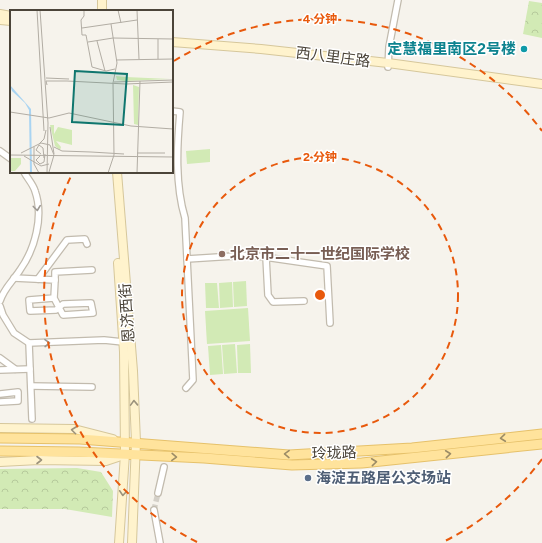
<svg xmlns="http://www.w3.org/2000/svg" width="542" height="543" font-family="Figtree,'Noto Sans SC',sans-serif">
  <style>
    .green { fill: #d2eab5 }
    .forest { fill: url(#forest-crowns) }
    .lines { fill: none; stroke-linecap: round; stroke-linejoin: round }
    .street-tunnel { stroke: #d4d0c8; stroke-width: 5.5; stroke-dasharray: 5.5 3; stroke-linecap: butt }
    .street-casing { stroke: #c2bbae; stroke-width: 8 }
    .secondary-casing { stroke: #d6c79b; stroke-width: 10 }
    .primary-casing { stroke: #e6c16a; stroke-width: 11 }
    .street { stroke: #fff; stroke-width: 5.5 }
    .secondary { stroke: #fff3cd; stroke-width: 8 }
    .primary { stroke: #ffe39c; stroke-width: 9 }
    .oneway { stroke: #9c9892 }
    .oneway2 { stroke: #9c937c }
    .oneway3 { stroke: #9c8c66 }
    .ring { fill: none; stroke: #e8590c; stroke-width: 2; stroke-dasharray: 7 5 }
    .culture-dot { fill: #0f9aa8; stroke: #fff; stroke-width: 1.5 }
    .education-dot { fill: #8d6e63; stroke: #fff; stroke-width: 1.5 }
    .service-dot { fill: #5c6f8a; stroke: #fff; stroke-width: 1.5 }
    .labels { text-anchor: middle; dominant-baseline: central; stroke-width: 3; stroke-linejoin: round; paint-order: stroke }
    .culture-label { font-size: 15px; font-weight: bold; fill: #0d838f; stroke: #fff; text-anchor: end }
    .street-label { font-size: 15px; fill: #4b4439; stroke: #fff }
    .education-label { font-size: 15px; font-weight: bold; fill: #785e54; stroke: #fff; text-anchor: start }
    .service-label { font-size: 15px; font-weight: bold; fill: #4e5e75; stroke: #fff; text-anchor: start }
    .inset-road { fill: none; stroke: #b2ada4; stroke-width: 1 }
    .view { fill: #0f766e; fill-opacity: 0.15; stroke: #0f766e; stroke-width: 2 }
    .inset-edge { fill: none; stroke: #4b4439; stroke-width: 2 }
    .centre { fill: #e8590c; stroke: #fff; stroke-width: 2 }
    .ring-label { font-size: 12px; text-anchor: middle; font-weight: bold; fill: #e8590c; stroke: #fff; stroke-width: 3; stroke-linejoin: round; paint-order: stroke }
  </style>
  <defs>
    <pattern id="forest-crowns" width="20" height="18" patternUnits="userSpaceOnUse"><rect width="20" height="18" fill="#d2eab5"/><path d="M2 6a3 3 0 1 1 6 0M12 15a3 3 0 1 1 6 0" fill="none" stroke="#b6ca9c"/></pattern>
  </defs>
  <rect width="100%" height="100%" fill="#f6f3ec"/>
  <g class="green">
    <polygon points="210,149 210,162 187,164 186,151"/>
    <polygon points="246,281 247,306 234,307 233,282"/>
    <polygon points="232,282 233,307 220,308 219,283"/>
    <polygon points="205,283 217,283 219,308 206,308"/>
    <polygon points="248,308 250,341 207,344 205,311"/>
    <polygon points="235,344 237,373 224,374 222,345"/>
    <polygon points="250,344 251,373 238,373 237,345"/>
    <polygon points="221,345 223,374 210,375 208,346"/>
  </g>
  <g class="forest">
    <polygon points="529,1 542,3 542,38 523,34"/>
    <polygon points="77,468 101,472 113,491 112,517 65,509 0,509 0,469"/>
  </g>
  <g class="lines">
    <polyline class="street-tunnel" points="154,510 158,493"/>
    <defs>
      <g id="street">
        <polyline points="388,67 389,47 398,0"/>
        <path d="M172,111L180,112C177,146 175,185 185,218L193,380L186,388"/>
        <polyline points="0,151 11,159"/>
        <polyline points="266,257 268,295 273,302 304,301"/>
        <polyline points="187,259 250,255 327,266 330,323"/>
        <polyline points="14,278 55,280 54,298 29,300 30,311 56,310 63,304 91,303 93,313 63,315 54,298"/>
        <polyline points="38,279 67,240 85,239 87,244"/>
        <polyline points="55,280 55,272 92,270"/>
        <path d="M0,301C4,288 13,281 20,270C35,249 44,216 35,191C33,184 27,178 24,172"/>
        <polyline points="0,306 3,315 14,333 29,343 104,340 123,342"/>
        <polyline points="29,343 32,419"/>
        <polyline points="0,358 15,369"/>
        <polyline points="0,370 30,369"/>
        <polyline points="31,386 92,387"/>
        <polyline points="0,394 18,392 18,401 0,402"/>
        <polyline points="158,493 164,467"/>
        <polyline points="154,510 160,543"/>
      </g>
      <g id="secondary">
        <polyline points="102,0 102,11"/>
        <polyline points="0,14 11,16"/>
        <polyline points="0,20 11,21"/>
        <polyline points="172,42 261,49 388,63 542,84"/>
        <polyline points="117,172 133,371 136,442 132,543"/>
        <polyline points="118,263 124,352 125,454 119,543"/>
        <polyline points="0,428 74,429 113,439"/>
        <polyline points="0,462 39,460 106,461 124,455"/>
      </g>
      <g id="primary">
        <polyline points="0,438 80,439 289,455 412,448 542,434"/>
        <polyline points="0,451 79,452 204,458 292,465 362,463 542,444"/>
      </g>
    </defs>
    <use href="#street" class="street-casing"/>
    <use href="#secondary" class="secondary-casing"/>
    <use href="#primary" class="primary-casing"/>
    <use href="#street" class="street"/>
    <use href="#secondary" class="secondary"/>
    <use href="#primary" class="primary"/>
  </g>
  <defs><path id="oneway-chevron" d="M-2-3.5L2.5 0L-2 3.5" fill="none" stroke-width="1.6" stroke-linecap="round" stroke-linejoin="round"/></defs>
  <g class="oneway">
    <use href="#oneway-chevron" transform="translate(37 208) rotate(83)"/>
    <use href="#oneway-chevron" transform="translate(47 343) rotate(-1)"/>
  </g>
  <g class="oneway2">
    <use href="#oneway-chevron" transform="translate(134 403) rotate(-92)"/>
    <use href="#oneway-chevron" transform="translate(74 430) rotate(-173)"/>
    <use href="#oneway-chevron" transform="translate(39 460)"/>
    <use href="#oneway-chevron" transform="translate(123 493) rotate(94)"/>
  </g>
  <g class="oneway3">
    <use href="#oneway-chevron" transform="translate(503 438) rotate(174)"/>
    <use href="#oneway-chevron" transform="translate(287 454) rotate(-179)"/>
    <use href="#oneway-chevron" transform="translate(448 454) rotate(-6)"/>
    <use href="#oneway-chevron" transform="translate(174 457) rotate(2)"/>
    <use href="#oneway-chevron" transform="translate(374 462) rotate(-6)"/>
  </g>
  <g class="ring">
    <circle cx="320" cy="295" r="138"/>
    <path d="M542 459A276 276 0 0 1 443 542M197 542A276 276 0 0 1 72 174M174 61A276 276 0 0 1 542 131"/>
  </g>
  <circle class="culture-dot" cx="524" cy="49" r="4"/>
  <circle class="education-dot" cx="222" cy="254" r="4"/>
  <circle class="service-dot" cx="308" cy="478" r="4"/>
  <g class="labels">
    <g class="culture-label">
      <text x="516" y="49">定慧福里南区2号楼</text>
    </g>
    <g class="street-label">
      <text transform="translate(333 57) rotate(7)">西八里庄路</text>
      <text transform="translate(127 313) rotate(-94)">恩济西街</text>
      <text transform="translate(334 453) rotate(-2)">玲珑路</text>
    </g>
    <g class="education-label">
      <text x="230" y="254">北京市二十一世纪国际学校</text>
    </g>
    <g class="service-label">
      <text x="316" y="478">海淀五路居公交场站</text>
    </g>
  </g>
  <g transform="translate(10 10)">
    <rect width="163" height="163" fill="#f6f3ec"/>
    <path d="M106,66L116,67L160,69L116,71L107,70ZM123,75L129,77L128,115L124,114ZM40,115H44V124L48,117L62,120V135L46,131L51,137L50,140L45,136ZM1,148H11V154L5,161H0Z" fill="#d2eab5"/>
    <path d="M0,75L21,99L22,163H20L19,100L15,93L2,81Z" fill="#a9d4f2"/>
    <path class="inset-road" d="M27,0L34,121M30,0L38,113L37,163M74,0V6L71,10L72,25H76L82,57L96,61L105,59M108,0L111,13M127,0L129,49M101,14L107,53L103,73L104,145M72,18L127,10M148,29V49M87,31L95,61M78,32L103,28L163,29M106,50L163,49M36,68L59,69M104,72L163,70M37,75L36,71H57L116,74L163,72M0,102L39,108M39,108L59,103L121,116L163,119M40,117L44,144M29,134L34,129L36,120M24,137V154L29,163M44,137L52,141L81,142M81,142L114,144M11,143L31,133L40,135L44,145L39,162M127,143H155M31,144L26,140L29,135L33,138L34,148M0,145L163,147M31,145L26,150L30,154L34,152L35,144M14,146L31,156L39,154M98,163L104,145M127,163L130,71"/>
    <path class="view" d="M65,61L117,64L113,115L62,112Z"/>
    <rect width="163" height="163" class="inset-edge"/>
  </g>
  <circle cx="320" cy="295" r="6" class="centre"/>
  <g class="ring-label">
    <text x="320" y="23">4 分钟</text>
    <text x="320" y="161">2 分钟</text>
  </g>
</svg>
